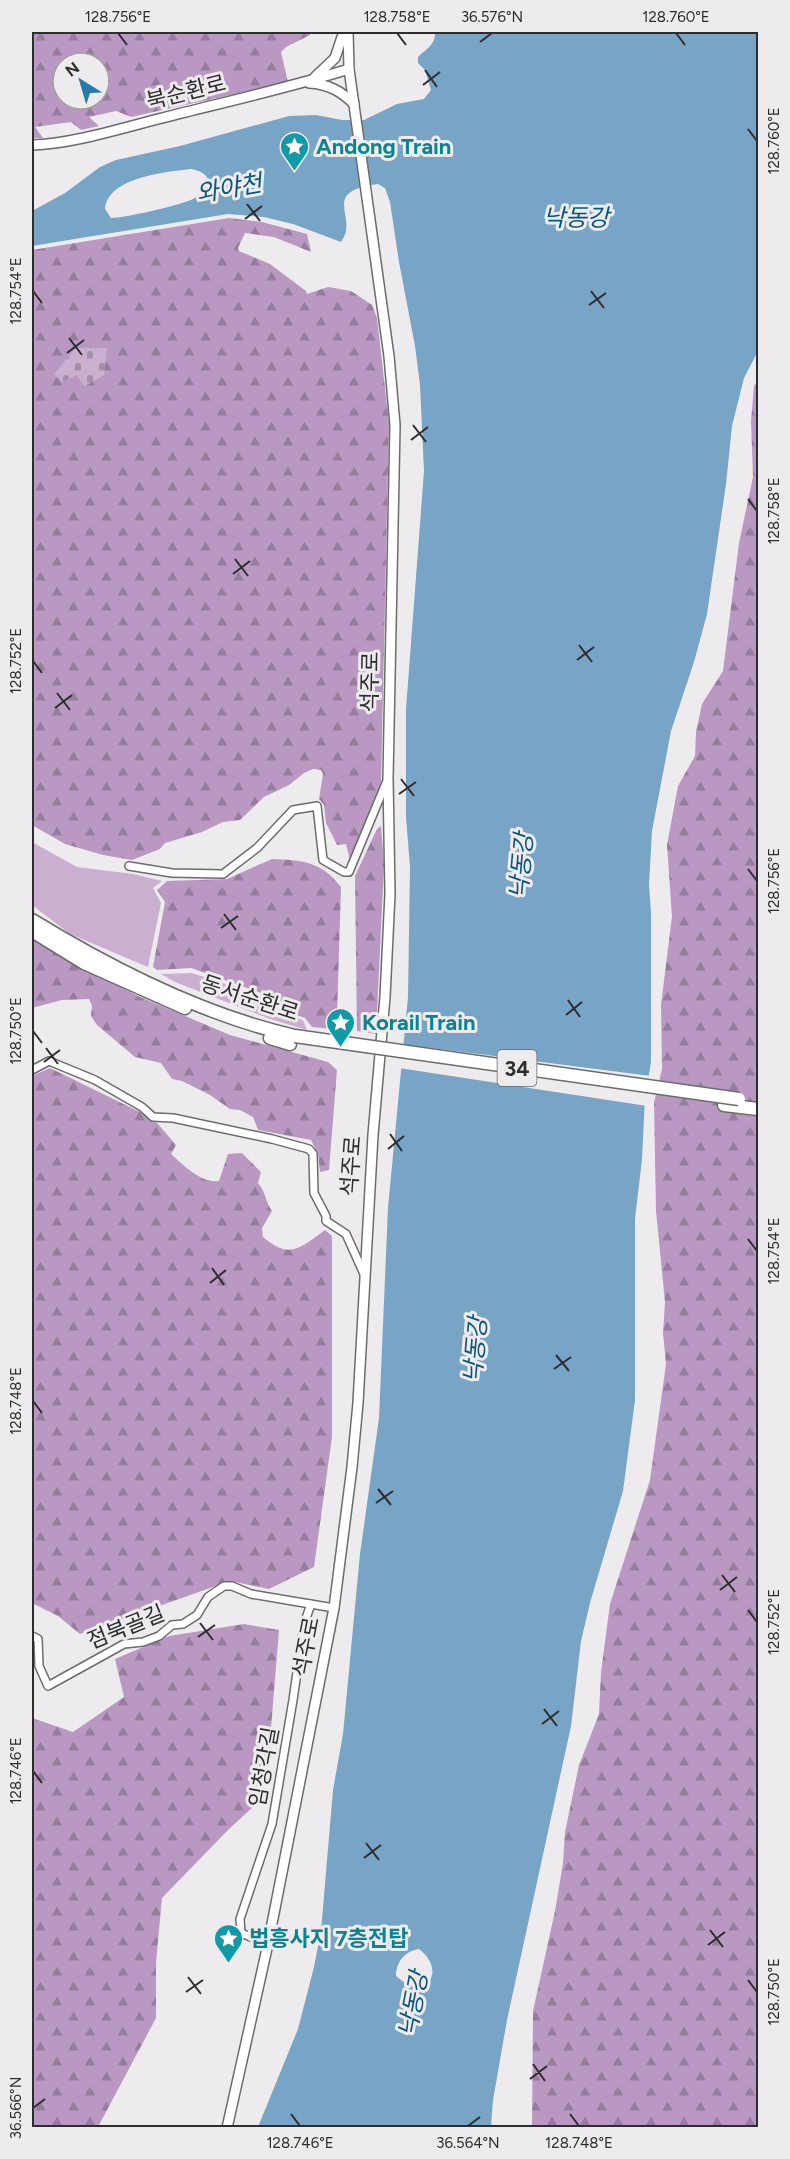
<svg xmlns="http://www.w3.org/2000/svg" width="790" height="2159" font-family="Figtree,'Noto Sans KR',sans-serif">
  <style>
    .grass { fill: #caafd1 }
    .forest { fill: url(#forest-firs); fill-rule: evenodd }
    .cemetery { fill: url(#cemetery-stones) }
    .water { fill: #78a4c5; fill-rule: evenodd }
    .pier { fill: #eeebee }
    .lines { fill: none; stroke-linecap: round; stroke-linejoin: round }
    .street-casing { stroke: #6e6b6e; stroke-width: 10 }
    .secondary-casing { stroke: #6e6b6e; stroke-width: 12 }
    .highway-casing { stroke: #6e6b6e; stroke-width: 15 }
    .street { stroke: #fff; stroke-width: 7 }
    .secondary { stroke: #fff; stroke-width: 9 }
    .highway { stroke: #fff; stroke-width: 12 }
    .highway-bridge-casing { stroke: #6e6b6e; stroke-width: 15; stroke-linecap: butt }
    .highway-bridge { stroke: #fff; stroke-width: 12 }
    .ticks { fill: none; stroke: #2d2c2e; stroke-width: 2 }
    .labels { text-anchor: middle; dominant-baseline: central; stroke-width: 6; stroke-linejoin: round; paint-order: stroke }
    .shield { fill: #eeebee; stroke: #676568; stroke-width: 1.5 }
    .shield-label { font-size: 21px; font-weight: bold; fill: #2d2c2e }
    .street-label { font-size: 22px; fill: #2d2c2e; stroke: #eeebee }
    .culture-label { font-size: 22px; font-weight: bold; fill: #0d838f; stroke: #eeebee; text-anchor: start }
    .water-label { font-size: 24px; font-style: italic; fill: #075580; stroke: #eeebee }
    .neatline { fill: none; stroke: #2d2c2e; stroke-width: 2 }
    .ticks-label { font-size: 15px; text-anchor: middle; fill: #2d2c2e }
  </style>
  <defs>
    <pattern id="forest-firs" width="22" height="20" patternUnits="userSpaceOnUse" patternTransform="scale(1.5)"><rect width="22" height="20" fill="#b999c1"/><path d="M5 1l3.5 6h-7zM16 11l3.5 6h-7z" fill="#977d9d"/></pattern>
    <pattern id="cemetery-stones" width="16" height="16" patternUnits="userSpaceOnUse" patternTransform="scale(1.5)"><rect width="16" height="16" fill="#caafd1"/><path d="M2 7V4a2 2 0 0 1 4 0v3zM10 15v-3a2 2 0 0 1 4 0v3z" fill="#a48faa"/></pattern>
  </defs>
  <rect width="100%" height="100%" fill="#eeebee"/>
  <g class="grass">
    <polygon points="32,842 77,867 133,874 162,881 153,888 161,903 148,967 70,934 32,905"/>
    <polygon points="192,973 260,995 277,1012 303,1020 307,1030 270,1019 175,982 161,974"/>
  </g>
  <g class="forest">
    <path d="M32,32H311L310,35L286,47L281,52L288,82L131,117L116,111L89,117L99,126L81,130L71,122L35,127L43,138H32ZM63,63H99V99H63Z"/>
    <polygon points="229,218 262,222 307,234 311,252 274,237 245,233 238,248 239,251 270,264 306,291 307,294 328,287 351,291 372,305 377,318 389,423 381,782 350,860 346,844 337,845 326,823 324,805 319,799 323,774 321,770 313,769 304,773 289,785 264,797 240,820 223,822 202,832 165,843 160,849 132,860 103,855 65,844 32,825 32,250"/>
    <polygon points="758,380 758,2127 532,2128 533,2011 555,1911 563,1863 565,1832 579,1765 599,1714 601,1672 610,1604 650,1480 666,1364 663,1333 665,1302 656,1211 654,1103 662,1069 661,1005 672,916 667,845 678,786 695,756 696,732 702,704 723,671 739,543 753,477 751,421 754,386"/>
    <polygon points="381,826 384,865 376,1034 357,1031 355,876 377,829"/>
    <path d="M272,859C302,860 321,861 341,887L337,1016L334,1029L312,1027L305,1018L282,1010L264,994L191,968L157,970L153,967L165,902L157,890L167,881L227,879Z"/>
    <polygon points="32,940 138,996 230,1035 328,1062 337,1070 329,1170 320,1172 318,1154 311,1140 258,1130 253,1117 240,1110 230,1109 210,1095 182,1081 172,1079 161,1063 135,1057 97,1025 91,1016 92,1006 89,999 62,1000 32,1008"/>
    <path d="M50,1068L144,1114L157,1123L176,1145L171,1154C183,1165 202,1184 219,1181L228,1154L242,1153L261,1172L258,1183C266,1192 265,1201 272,1211L262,1228L263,1237C290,1260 300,1248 325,1230L332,1236V1437L314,1567L269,1589L230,1581L80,1634L58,1616L32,1603V1076Z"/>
    <polygon points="244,1624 279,1630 268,1765 253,1807 228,1830 162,1898 156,1962 156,2018 98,2127 32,2127 32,1718 73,1732 124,1697 115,1659 169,1636"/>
  </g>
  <polygon class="cemetery" points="76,348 107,348 104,375 85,386 76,375 62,382 54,374"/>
  <path class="water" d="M435,32H758V351L744,378L732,426L726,484L707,614L694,662L671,731L652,831L649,885L651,912V1062L645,1097L642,1159L635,1219V1400L623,1491L590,1603L581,1641L571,1726L507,2020L493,2100L491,2127H258L298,2029L314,1967L321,1931L333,1790L343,1734L360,1554L379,1418L388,1208L408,997L410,867L406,817V709L424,471L420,385L415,346L399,262L390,202L385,188L378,184C318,192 360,217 341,242L293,224L264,217L228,214L32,246V211L65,193L100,167L116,160L180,146L289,116L316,115L342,120H364L397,104L424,99L431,90L425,70L418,63V57C426,49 436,44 435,32ZM191,169C201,171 206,173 210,183C206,190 201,195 193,199C181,205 125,218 111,218L105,209C108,177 166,172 191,169ZM419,1949C447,1970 427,2003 396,1976C396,1962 405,1951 419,1949Z"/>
  <polygon class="pier" points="401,1044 651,1076 647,1106 399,1068"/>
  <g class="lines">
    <defs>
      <g id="street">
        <polyline points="129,866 172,873 223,874 257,848 293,810 317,806 323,860 344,872 349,872 386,783"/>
        <polyline points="32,1070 49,1061 95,1080 142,1107 153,1117 173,1118 272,1139 309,1149 313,1154 314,1193 326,1216 326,1221 346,1234 364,1274"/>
        <polyline points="32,1636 38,1639 39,1666 48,1686 124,1644 143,1642 159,1636 172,1625 183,1624 197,1615 208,1597 224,1586 232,1586 251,1594 334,1608"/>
        <polyline points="268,1944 241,1933 240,1919 272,1824 293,1700 304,1624 311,1604"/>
      </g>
      <g id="secondary">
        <polyline points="315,77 335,58 342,37 346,32"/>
        <path d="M309,83C328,84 341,91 354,104"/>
        <path d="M32,145C72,144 122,128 162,118C225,102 288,88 349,69"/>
        <polyline points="227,2128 268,1944 334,1608 352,1467 358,1403 373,1135 385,997 390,894 388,778 395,425 389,356 349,69 348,32"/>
      </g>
      <g id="highway">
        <path d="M32,920C112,969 202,1015 295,1036"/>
        <polyline points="32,931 84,963 185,1008"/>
        <polyline points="270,1038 290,1044"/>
        <polyline points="724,1105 758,1109"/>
      </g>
    </defs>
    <use href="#street" class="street-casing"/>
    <use href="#secondary" class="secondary-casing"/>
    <use href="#highway" class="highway-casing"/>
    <use href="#street" class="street"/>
    <use href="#secondary" class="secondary"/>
    <use href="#highway" class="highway"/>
    <defs>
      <polyline id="highway-bridge" points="295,1036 739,1099"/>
    </defs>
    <use href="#highway-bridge" class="highway-bridge-casing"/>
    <use href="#highway-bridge" class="highway-bridge"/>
  </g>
  <path class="ticks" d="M118,33L127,45M397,33L406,45M676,33L685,45M480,42L492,33M425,70L437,87M423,85L440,72M748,129L757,141M247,204L260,221M245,219L262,206M33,291L42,303M591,291L604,308M589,305L606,293M69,338L82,355M67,353L84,340M413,425L426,442M411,440L428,427M748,499L757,511M235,559L248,576M233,574L250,561M579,645L592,662M577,660L594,647M33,661L42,673M57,693L70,710M55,708L72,695M401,779L414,796M399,794L416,782M748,869L757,881M224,914L236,930M221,928L238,916M568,1000L580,1017M566,1015L582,1002M33,1031L42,1043M46,1048L58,1064M44,1062L60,1050M390,1134L402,1151M388,1149L404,1136M748,1239L757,1251M212,1268L224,1285M210,1283L226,1270M556,1355L569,1371M554,1369L571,1357M33,1401L42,1413M378,1489L391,1505M376,1503L393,1491M722,1575L735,1592M720,1590L737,1577M748,1610L757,1622M200,1623L213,1640M198,1637L215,1625M544,1709L557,1726M542,1724L559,1711M33,1771L42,1783M366,1843L379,1860M364,1858L381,1845M710,1930L723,1947M708,1945L725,1932M188,1977L201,1994M748,1980L757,1992M186,1992L203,1980M533,2064L545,2081M530,2079L547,2066M33,2108L45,2099M291,2114L300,2126M570,2114L579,2126M468,2126L480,2117"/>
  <defs>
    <symbol id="sight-pin" viewBox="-11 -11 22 30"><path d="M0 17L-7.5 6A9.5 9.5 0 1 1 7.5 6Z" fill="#0f9aa8" stroke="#eeebee"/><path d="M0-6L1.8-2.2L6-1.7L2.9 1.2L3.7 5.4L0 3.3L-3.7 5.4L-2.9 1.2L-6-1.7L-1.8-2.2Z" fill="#fff"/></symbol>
  </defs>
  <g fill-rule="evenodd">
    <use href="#sight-pin" x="278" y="130" width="33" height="45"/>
    <use href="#sight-pin" x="324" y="1006" width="33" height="45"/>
    <use href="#sight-pin" x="212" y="1922" width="33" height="45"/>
  </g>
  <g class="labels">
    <rect class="shield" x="497.5" y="1050" width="39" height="36" rx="4.5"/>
    <g class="shield-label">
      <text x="517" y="1068">34</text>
    </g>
    <g class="street-label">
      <text transform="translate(186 92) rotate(-14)">북순환로</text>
      <text transform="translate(370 682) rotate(-89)">석주로</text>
      <text transform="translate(250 998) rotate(18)">동서순환로</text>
      <text transform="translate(351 1166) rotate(-86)">석주로</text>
      <text transform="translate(126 1627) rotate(-22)">점북골길</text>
      <text transform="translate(306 1647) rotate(-79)">석주로</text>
      <text transform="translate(264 1767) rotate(-80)">임청각길</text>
    </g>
    <g class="culture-label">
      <text x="316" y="146">Andong Train</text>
      <text x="362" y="1022">Korail Train</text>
      <text x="249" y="1938">법흥사지 7층전탑</text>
    </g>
    <g class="water-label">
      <text transform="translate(229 188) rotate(-10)">와야천</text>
      <text x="576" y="217">낙동강</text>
      <text transform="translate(521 866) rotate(-85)">낙동강</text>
      <text transform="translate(475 1350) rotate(-85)">낙동강</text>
      <text transform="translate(413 2004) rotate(-79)">낙동강</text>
    </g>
  </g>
  <rect width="790" height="2159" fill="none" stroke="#eeebee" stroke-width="66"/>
  <g transform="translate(81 81) rotate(323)"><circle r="28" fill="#eeebee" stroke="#a19fa1" stroke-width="1.5"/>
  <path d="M0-4.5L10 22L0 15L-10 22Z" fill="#257cab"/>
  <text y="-9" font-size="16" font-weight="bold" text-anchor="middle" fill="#2d2c2e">N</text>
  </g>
  <rect x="33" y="33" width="724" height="2093" class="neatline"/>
  <g class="ticks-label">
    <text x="118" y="22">128.756°E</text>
    <text x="397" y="22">128.758°E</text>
    <text x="492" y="22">36.576°N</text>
    <text x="676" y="22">128.760°E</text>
    <text transform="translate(774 141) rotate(-90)" y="5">128.760°E</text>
    <text transform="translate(16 291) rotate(-90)" y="5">128.754°E</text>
    <text transform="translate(774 511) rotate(-90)" y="5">128.758°E</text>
    <text transform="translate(16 661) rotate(-90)" y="5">128.752°E</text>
    <text transform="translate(774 881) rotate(-90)" y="5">128.756°E</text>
    <text transform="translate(16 1031) rotate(-90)" y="5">128.750°E</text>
    <text transform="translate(774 1251) rotate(-90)" y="5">128.754°E</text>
    <text transform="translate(16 1401) rotate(-90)" y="5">128.748°E</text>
    <text transform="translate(774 1622) rotate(-90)" y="5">128.752°E</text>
    <text transform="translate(16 1771) rotate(-90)" y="5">128.746°E</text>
    <text transform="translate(774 1992) rotate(-90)" y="5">128.750°E</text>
    <text transform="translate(16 2108) rotate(-90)" y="5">36.566°N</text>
    <text x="300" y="2148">128.746°E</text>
    <text x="468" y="2148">36.564°N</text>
    <text x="579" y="2148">128.748°E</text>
  </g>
</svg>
